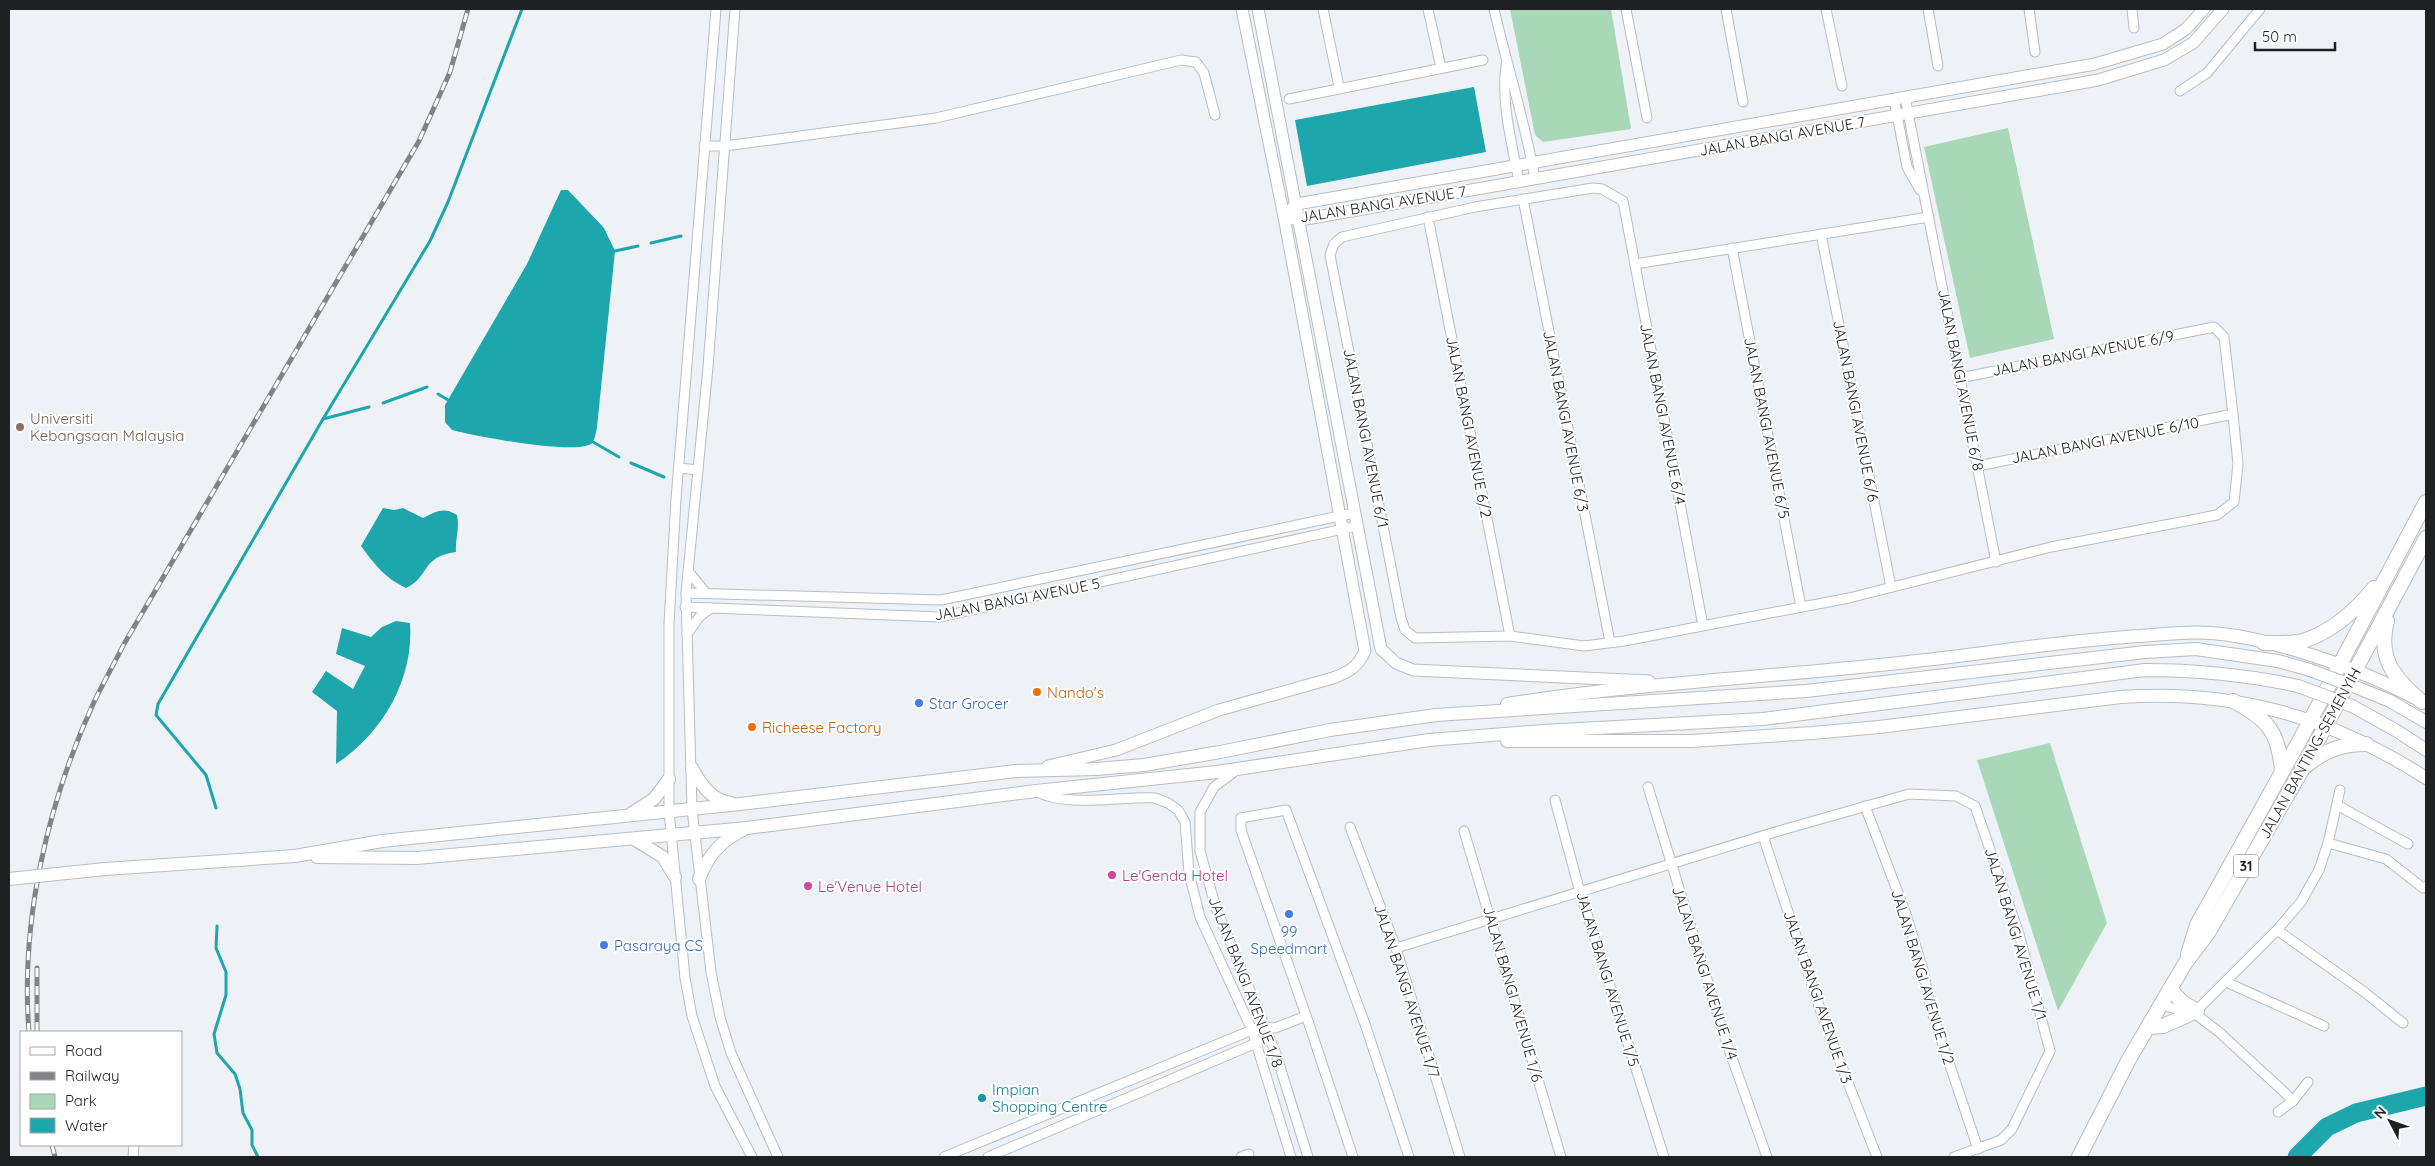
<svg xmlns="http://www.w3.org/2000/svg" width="2435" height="1166" font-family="Quicksand,sans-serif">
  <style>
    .green { fill: #a8d8b7 }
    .water { fill: #1da7ac }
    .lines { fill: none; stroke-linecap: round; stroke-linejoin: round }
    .stream { stroke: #1da7ac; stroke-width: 3 }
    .river { stroke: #1da7ac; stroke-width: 19 }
    .minor-casing { stroke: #b8bdc2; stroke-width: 11 }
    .tertiary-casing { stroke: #b8bdc2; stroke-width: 13 }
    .secondary-casing { stroke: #b8bdc2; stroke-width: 14 }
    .primary-casing { stroke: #b8bdc2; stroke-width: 16 }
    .minor { stroke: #fff; stroke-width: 9 }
    .tertiary { stroke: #fff; stroke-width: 11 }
    .secondary { stroke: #fff; stroke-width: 12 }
    .primary { stroke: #fff; stroke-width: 14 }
    .rail-casing { stroke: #818387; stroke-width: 5 }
    .rail { stroke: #fff; stroke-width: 3; stroke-dasharray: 9; stroke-linecap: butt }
    .secondary-bridge-casing { stroke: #b8bdc2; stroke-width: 14; stroke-linecap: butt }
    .secondary-bridge { stroke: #fff; stroke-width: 12 }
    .education-dot { fill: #8d6e63; stroke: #fff; stroke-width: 2 }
    .food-dot { fill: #e8710a; stroke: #fff; stroke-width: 2 }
    .shop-dot { fill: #3f7fe0; stroke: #fff; stroke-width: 2 }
    .hotel-dot { fill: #d1479c; stroke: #fff; stroke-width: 2 }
    .culture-dot { fill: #0f9aa8; stroke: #fff; stroke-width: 2 }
    .labels { text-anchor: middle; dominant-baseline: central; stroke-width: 4; stroke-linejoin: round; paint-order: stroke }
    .shield { fill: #fff; stroke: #626364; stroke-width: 1 }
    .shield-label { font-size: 14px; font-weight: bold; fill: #1e2022 }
    .street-label { font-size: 15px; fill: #1e2022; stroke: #fff }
    .education-label { font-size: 15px; fill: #785e54; stroke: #fff; text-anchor: start }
    .food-label { font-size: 15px; fill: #c56008; stroke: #fff; text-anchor: start }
    .shop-label { font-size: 15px; fill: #366cbe; stroke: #fff; text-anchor: start }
    .hotel-label { font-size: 15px; fill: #b23c85; stroke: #fff; text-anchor: start }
    .culture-label { font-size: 15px; fill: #0d838f; stroke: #fff; text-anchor: start }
  </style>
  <rect width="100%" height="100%" fill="#eef2f7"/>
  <g class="green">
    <polygon points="1510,9 1611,9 1631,129 1543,142 1535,135"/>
    <polygon points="2008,128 2054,339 1970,358 1924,147"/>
    <polygon points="2050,743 2107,923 2058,1011 1977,760"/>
  </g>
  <g class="water">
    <polygon points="1474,87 1486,152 1307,186 1295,120"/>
    <path d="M561,190H568L604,228L615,251L597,427C596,432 595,441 591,444C573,455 475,436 452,430L445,422V405L527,264Z"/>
    <path d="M383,508L394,510L403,508L423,518C437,511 444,507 457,515C460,528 455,539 456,552C420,557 431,576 406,588C386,579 374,564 361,546Z"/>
    <path d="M396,621L410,623C414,679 383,733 336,764L337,711L312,692L326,671L353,689L365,666L336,654L342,628L371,637L382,627Z"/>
  </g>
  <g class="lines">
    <g class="stream">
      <polyline points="651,243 681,236"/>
      <polyline points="615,251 638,246"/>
      <polyline points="438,394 448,400"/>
      <polyline points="383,403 427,387"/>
      <polyline points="323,419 369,407"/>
      <polyline points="593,442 619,457"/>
      <polyline points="631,463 664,477"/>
      <polyline points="216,808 206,775 156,715 158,704 323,419 430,241 448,202 522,9"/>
      <polyline points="217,926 216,948 226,972 226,995 214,1034 217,1053 235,1074 240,1089 243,1113 252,1130 252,1145 258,1157"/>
    </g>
    <polyline class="river" points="2297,1157 2327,1127 2356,1113 2426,1096"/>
    <defs>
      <g id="minor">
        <polyline points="716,9 676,499 669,624 669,811 685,978 692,1016 715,1086 752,1157"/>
        <polyline points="735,9 708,367 686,593 692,809 711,972 720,1017 731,1053 778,1157"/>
        <polyline points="1323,9 1339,87"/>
        <polyline points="1428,9 1441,68"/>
        <path d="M1494,9C1507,66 1525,121 1535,179"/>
        <polyline points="1626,9 1647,118"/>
        <polyline points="1726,9 1743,102"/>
        <polyline points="1826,9 1842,86"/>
        <polyline points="1928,9 1938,66"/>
        <polyline points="2029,9 2035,52"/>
        <polyline points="2132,9 2134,28"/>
        <path d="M1506,65C1501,105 1512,143 1519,182"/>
        <polyline points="2180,91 2207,73 2260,9"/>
        <polyline points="1905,97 1996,562"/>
        <polyline points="1289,99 1483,60"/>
        <polyline points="1894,99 1907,167 1920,190"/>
        <polyline points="704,146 725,146 936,118 1181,60 1196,62 1204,73 1215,115"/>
        <polyline points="1523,199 1610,642"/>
        <polyline points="1428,217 1510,636"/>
        <polyline points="1821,234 1891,587"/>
        <polyline points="1732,248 1801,607"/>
        <polyline points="1635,264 1929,217"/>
        <polyline points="1978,466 2233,414"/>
        <polyline points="679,468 698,470"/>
        <polyline points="688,571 706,593"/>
        <polyline points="686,593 941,600 1354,513"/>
        <polyline points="685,607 940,617 1357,526"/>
        <polyline points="1703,626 1623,201 1602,189 1593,188 1475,207 1342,237 1334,244 1330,255 1401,618 1405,630 1415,638 1510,636 1584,646 1624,641 1849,598 2051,547 2217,515 2234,502 2238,464 2233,414 2224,337 2214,327 1960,378"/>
        <polyline points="687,634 700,616 711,608"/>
        <polyline points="1234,772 1214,787 1200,812 1200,851 1216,908 1276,1054 1308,1157"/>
        <polyline points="1648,787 1725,1038 1767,1157"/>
        <path d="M1036,791C1065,808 1121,796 1155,798L1168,803L1178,810L1185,822L1189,873L1200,917L1252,1030L1291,1157"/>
        <polyline points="1555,800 1580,892 1664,1157"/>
        <polyline points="2337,805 2408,844"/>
        <polyline points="1865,806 1906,914 1923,970 1931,1009 1978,1149"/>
        <polyline points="1350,827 1396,948 1460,1157"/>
        <polyline points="1464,831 1561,1157"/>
        <polyline points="1763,836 1824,1021 1877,1157"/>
        <polyline points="2328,843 2386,859 2423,888 2426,886"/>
        <polyline points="2277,930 2363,991 2403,1023"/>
        <polyline points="1396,948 1782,830 1909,794 1956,796 1975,806 2019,934 2050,1051 2012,1129 2001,1140 1954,1157"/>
        <polyline points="2226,982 2324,1026"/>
        <polyline points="2161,1004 2190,1014 2194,1013 2219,1032 2283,1091 2293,1101 2278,1112"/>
        <polyline points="2194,1013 2277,930 2301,902 2319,870 2328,843 2340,790"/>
        <polyline points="2293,1101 2308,1082"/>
        <polyline points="133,1157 134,1145"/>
        <polyline points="944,1157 1252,1030 1265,1027 1275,1028 1306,1016"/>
        <polyline points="988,1157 1261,1041"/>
        <polyline points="1241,1157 1249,1154"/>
        <polyline points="1353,1157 1308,1021 1241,830 1241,818 1286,810 1365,1024 1409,1157"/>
      </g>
      <g id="tertiary">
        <polyline points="1258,9 1381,649 1396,663 1413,670 1649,681"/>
        <polyline points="1292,208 1297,204 2095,64 2163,44 2186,29 2204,9"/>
        <polyline points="1284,217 1300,220 2098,80 2164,60 2193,43 2223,9"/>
        <path d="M1048,766L1116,750L1219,710L1333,678C1349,672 1358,667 1365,651L1284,217L1242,9"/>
      </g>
      <g id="secondary">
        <polyline points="2363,690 2390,701 2426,722"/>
        <path d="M1507,704C1643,682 1780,677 1916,661C1991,653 2066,640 2141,636C2164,634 2188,631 2211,633C2269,637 2361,669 2413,697"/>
        <polyline points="2352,706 2397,731 2426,750"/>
        <path d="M1507,741H1692L1812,733L1879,727L2121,697C2234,689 2331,717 2426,778"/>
        <path d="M692,768C700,784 712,801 731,803"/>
        <polyline points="632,813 654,799 669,779"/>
        <polyline points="634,839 663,857 675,877"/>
        <path d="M317,857L417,858L747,828L1036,791L1217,772L1429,740L1543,731L1763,719L2145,670C2198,670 2247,675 2298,686"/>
        <polyline points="105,869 295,856 382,841 740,804 1016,771 1096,769 1144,765 1220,752 1330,730 1436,715 1806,691 2145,652 2196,649 2278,661 2310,670"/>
        <path d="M699,879C708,856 720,841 743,830"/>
      </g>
      <g id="primary">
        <path d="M2387,621C2377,659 2395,679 2422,702"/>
        <path d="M2264,643C2276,643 2291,644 2303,641C2332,632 2355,611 2374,588"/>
        <path d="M2233,701C2268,719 2279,732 2282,772"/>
        <path d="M2307,765C2325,750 2343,744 2366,744"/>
        <polyline points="2188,954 2197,925 2301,738 2426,502"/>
        <polyline points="2170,989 2182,1002 2197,1011"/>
        <polyline points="2148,1027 2163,1026 2190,1014"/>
        <polyline points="2079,1157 2128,1061 2170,989 2186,962 2208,933 2303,768 2426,538"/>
      </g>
    </defs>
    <use href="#minor" class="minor-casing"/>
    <use href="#tertiary" class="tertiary-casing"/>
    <use href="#secondary" class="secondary-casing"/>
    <use href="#primary" class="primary-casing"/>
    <use href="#minor" class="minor"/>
    <use href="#tertiary" class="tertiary"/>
    <use href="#secondary" class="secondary"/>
    <use href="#primary" class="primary"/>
    <defs>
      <g id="rail">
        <polyline points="37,968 37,1032"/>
        <path d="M29,1032C20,921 48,802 94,702C103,683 114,664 124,644L419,141L450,72L468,9"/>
        <polyline points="52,1145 55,1157"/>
      </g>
    </defs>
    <use href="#rail" class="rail-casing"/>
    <use href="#rail" class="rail"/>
    <defs>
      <g id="secondary-bridge">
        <polyline points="2310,670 2363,690"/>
        <polyline points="2298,686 2352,706"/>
        <polyline points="9,879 105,869"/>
      </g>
    </defs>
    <use href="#secondary-bridge" class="secondary-bridge-casing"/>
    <use href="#secondary-bridge" class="secondary-bridge"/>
  </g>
  <circle class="education-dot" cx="20" cy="427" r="5"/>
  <g class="food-dot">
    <circle cx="1037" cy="692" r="5"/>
    <circle cx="752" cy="727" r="5"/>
  </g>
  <g class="shop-dot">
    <circle cx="919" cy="703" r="5"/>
    <circle cx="1289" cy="914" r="5"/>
    <circle cx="604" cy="945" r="5"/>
  </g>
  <g class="hotel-dot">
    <circle cx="1112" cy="875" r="5"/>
    <circle cx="808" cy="886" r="5"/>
  </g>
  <circle class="culture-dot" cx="982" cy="1098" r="5"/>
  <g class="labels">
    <rect class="shield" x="2233.5" y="854.5" width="25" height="23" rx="4"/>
    <g class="shield-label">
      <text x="2246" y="866">31</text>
    </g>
    <g class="street-label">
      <text transform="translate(1782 136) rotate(-10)">JALAN BANGI AVENUE 7</text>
      <text transform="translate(1383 204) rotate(-9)">JALAN BANGI AVENUE 7</text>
      <text transform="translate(2083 353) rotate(-11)">JALAN BANGI AVENUE 6/9</text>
      <text transform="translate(1961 380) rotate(79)">JALAN BANGI AVENUE 6/8</text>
      <text transform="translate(1856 411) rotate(79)">JALAN BANGI AVENUE 6/6</text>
      <text transform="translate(1663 414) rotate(79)">JALAN BANGI AVENUE 6/4</text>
      <text transform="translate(1566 421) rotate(79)">JALAN BANGI AVENUE 6/3</text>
      <text transform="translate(1469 427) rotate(79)">JALAN BANGI AVENUE 6/2</text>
      <text transform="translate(1767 428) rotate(79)">JALAN BANGI AVENUE 6/5</text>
      <text transform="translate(1366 438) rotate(79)">JALAN BANGI AVENUE 6/1</text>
      <text transform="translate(2105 440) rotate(-11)">JALAN BANGI AVENUE 6/10</text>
      <text transform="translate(1017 599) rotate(-11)">JALAN BANGI AVENUE 5</text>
      <text transform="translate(2310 753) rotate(-61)">JALAN BANTING-SEMENYIH</text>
      <text transform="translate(2016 934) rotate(73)">JALAN BANGI AVENUE 1/1</text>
      <text transform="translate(1705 973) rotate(72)">JALAN BANGI AVENUE 1/4</text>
      <text transform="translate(1923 977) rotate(73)">JALAN BANGI AVENUE 1/2</text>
      <text transform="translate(1608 979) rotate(73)">JALAN BANGI AVENUE 1/5</text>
      <text transform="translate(1246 982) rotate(69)">JALAN BANGI AVENUE 1/8</text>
      <text transform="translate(1407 991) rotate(72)">JALAN BANGI AVENUE 1/7</text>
      <text transform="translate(1513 994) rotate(74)">JALAN BANGI AVENUE 1/6</text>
      <text transform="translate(1818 997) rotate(71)">JALAN BANGI AVENUE 1/3</text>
    </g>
    <g class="education-label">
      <text x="30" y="418">Universiti<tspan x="30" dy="17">Kebangsaan Malaysia</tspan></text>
    </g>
    <g class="food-label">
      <text x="1047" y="692">Nando's</text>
      <text x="762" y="727">Richeese Factory</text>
    </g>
    <g class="shop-label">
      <text x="929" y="703">Star Grocer</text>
      <text x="1289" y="931" text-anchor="middle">99<tspan x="1289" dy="17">Speedmart</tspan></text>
      <text x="614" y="945">Pasaraya CS</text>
    </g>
    <g class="hotel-label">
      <text x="1122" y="875">Le'Genda Hotel</text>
      <text x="818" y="886">Le'Venue Hotel</text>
    </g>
    <g class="culture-label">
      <text x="992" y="1089">Impian<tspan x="992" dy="17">Shopping Centre</tspan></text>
    </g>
  </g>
  <rect width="2435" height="1166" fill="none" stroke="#1e2022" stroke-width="20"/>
  <rect x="20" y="1031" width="162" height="115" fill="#ffffff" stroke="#a5a6a7"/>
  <rect x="30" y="1047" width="25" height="8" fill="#ffffff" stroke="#a5a6a7"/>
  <text x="65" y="1056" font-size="15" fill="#1e2022">Road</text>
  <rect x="30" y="1072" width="25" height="8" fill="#818387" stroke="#a5a6a7"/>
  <text x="65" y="1081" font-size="15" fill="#1e2022">Railway</text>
  <rect x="30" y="1094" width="25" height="15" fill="#a8d8b7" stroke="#a5a6a7"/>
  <text x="65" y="1106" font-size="15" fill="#1e2022">Park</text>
  <rect x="30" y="1118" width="25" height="15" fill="#1da7ac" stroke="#a5a6a7"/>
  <text x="65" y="1131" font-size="15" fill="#1e2022">Water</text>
  <g transform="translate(2390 1121) rotate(311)" stroke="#ffffff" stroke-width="4" paint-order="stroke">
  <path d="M0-4L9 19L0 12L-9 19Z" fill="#1e2022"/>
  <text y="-8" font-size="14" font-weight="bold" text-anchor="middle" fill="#1e2022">N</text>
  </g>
  <path d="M2255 42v8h80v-8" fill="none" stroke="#1e2022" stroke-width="2.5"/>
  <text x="2262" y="42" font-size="15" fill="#1e2022" stroke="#ffffff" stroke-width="4" paint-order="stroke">50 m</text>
</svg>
